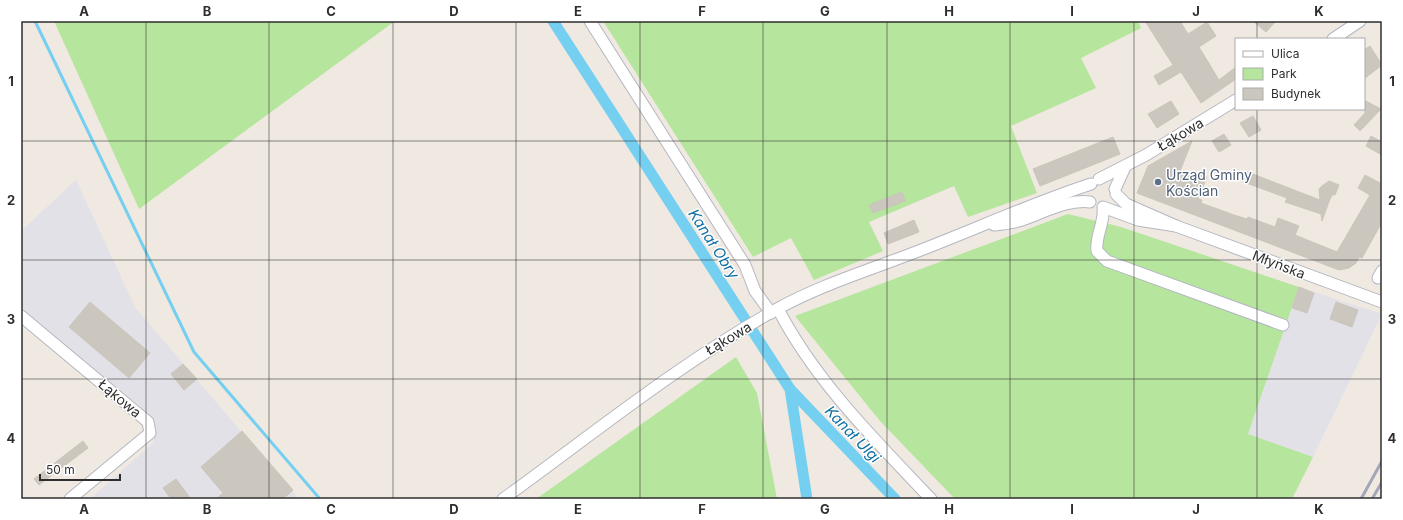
<svg xmlns="http://www.w3.org/2000/svg" width="1403" height="520" font-family="Inter,sans-serif">
  <style>
    .industrial { fill: #e3e1e8 }
    .green { fill: #b6e59e }
    .lines { fill: none; stroke-linecap: round; stroke-linejoin: round }
    .stream { stroke: #75cff0; stroke-width: 3 }
    .canal { stroke: #75cff0; stroke-width: 11 }
    .building { fill: #cbc7bf; stroke: #cbc5ba }
    .minor-casing { stroke: #b4b7c1; stroke-width: 13 }
    .minor { stroke: #fff; stroke-width: 11 }
    .rail { stroke: #a3a6b8; stroke-width: 3 }
    .grid { fill: none; stroke: #2e2e2e; stroke-width: 1; stroke-opacity: 0.55 }
    .service-dot { fill: #5c6f8a; stroke: #fff; stroke-width: 1.5 }
    .labels { text-anchor: middle; dominant-baseline: central; stroke-width: 3; stroke-linejoin: round; paint-order: stroke }
    .street-label { font-size: 14px; fill: #2e2e2e; stroke: #fff }
    .service-label { font-size: 14px; fill: #4e5e75; stroke: #fff; text-anchor: start }
    .water-label { font-size: 15px; font-style: italic; fill: #0d6fa3; stroke: #fff }
    .neatline { fill: none; stroke: #2e2e2e; stroke-width: 1.5 }
    .grid-label { font-size: 13px; text-anchor: middle; font-weight: bold; fill: #2e2e2e }
  </style>
  <rect width="100%" height="100%" fill="#efe9e1"/>
  <g class="industrial">
    <polygon points="76,180 135,307 299,499 90,499 154,442 145,429 148,413 21,309 21,231"/>
    <polygon points="1299,287 1382,314 1313,457 1248,434"/>
  </g>
  <g class="green">
    <polygon points="54,21 395,21 139,209"/>
    <polygon points="603,21 1138,21 1141,28 1081,58 1096,88 1011,126 1037,193 968,217 954,186 869,222 883,251 814,280 791,238 753,257"/>
    <polygon points="1068,214 1121,227 1299,287 1248,434 1313,457 1292,499 955,499 880,421 795,316"/>
    <polygon points="736,357 757,393 777,499 536,499"/>
  </g>
  <g class="lines">
    <polyline class="stream" points="35,21 194,352 320,499"/>
    <g class="canal">
      <polyline points="553,21 790,389 807,499"/>
      <polyline points="790,389 895,499"/>
    </g>
  </g>
  <g class="building">
    <polygon points="1145,21 1180,21 1188,34 1207,22 1216,36 1199,47 1219,80 1236,67 1236,79 1201,103 1181,72 1159,85 1154,76 1173,65"/>
    <polygon points="1253,21 1276,21 1266,32"/>
    <polygon points="1370,46 1382,65 1364,79 1364,50"/>
    <polygon points="1364,100 1381,109 1360,131 1354,125 1365,113"/>
    <polygon points="1171,101 1179,114 1157,128 1148,114"/>
    <polygon points="1253,116 1261,130 1249,137 1240,123"/>
    <polygon points="1224,134 1231,145 1219,152 1212,141"/>
    <polygon points="1371,136 1382,142 1382,155 1366,146"/>
    <polygon points="1113,137 1120,154 1040,186 1033,169"/>
    <polygon points="1192,141 1180,171 1197,178 1198,174 1207,177 1198,199 1202,200 1201,203 1234,215 1247,219 1248,217 1275,227 1278,218 1299,226 1295,235 1337,252 1370,195 1358,188 1365,175 1382,184 1382,222 1362,258 1359,257 1356,263 1349,268 1339,270 1137,193 1148,166"/>
    <polygon points="1245,171 1320,200 1319,189 1322,186 1329,181 1339,185 1335,195 1333,194 1330,199 1322,221 1321,214 1285,202 1287,198 1241,181"/>
    <polygon points="902,192 905,201 873,213 869,205"/>
    <polygon points="914,220 919,232 888,244 884,233"/>
    <polygon points="1299,287 1314,293 1307,313 1292,308"/>
    <polygon points="90,302 150,353 129,378 69,327"/>
    <polygon points="1336,302 1358,310 1352,327 1330,319"/>
    <polygon points="183,364 197,379 184,390 171,374"/>
    <polygon points="242,431 293,490 283,499 216,499 223,493 201,467"/>
    <polygon points="83,441 88,448 39,485 34,479"/>
    <polygon points="176,479 191,499 171,499 163,488"/>
  </g>
  <g class="lines">
    <defs>
      <g id="minor">
        <polyline points="590,21 745,265 755,291 771,313"/>
        <polyline points="1333,39 1360,21"/>
        <polyline points="1099,179 1146,155 1236,100"/>
        <polyline points="1115,189 1125,167"/>
        <polyline points="1116,194 1126,204 1176,226 1382,302"/>
        <path d="M994,225C1002,224 1011,223 1019,221C1041,214 1066,199 1090,202"/>
        <path d="M1176,226L1138,220L1103,207C1105,223 1095,236 1097,251L1107,261L1283,325"/>
        <polyline points="1378,278 1382,271"/>
        <path d="M778,309C816,382 875,440 931,499"/>
        <polyline points="21,316 148,422 150,433 70,499"/>
        <path d="M503,499C593,434 680,363 777,309C822,284 873,269 921,250C978,228 1033,203 1091,184"/>
      </g>
    </defs>
    <use href="#minor" class="minor-casing"/>
    <use href="#minor" class="minor"/>
    <g class="rail">
      <polyline points="1361,499 1382,461"/>
      <polyline points="1372,499 1382,482"/>
      <polyline points="1381,499 1382,496"/>
    </g>
  </g>
  <path class="grid" d="M146,21V499M269,21V499M393,21V499M516,21V499M640,21V499M763,21V499M887,21V499M1010,21V499M1134,21V499M1257,21V39M1257,109V499M21,141H1382M21,260H1382M21,379H1382"/>
  <circle class="service-dot" cx="1158" cy="182" r="4"/>
  <g class="labels">
    <g class="street-label">
      <text transform="translate(1180 134) rotate(-31)">Łąkowa</text>
      <text transform="translate(1279 264) rotate(21)">Młyńska</text>
      <text transform="translate(728 338) rotate(-31)">Łąkowa</text>
      <text transform="translate(120 398) rotate(40)">Łąkowa</text>
    </g>
    <g class="service-label">
      <text x="1166" y="174">Urząd Gminy<tspan x="1166" dy="16">Kościan</tspan></text>
    </g>
    <g class="water-label">
      <text transform="translate(714 244) rotate(57)">Kanał Obry</text>
      <text transform="translate(853 434) rotate(46)">Kanał Ulgi</text>
    </g>
  </g>
  <rect width="1403" height="520" fill="none" stroke="#ffffff" stroke-width="44"/>
  <rect x="1235" y="38" width="130" height="72" fill="#ffffff" stroke="#ababab"/>
  <rect x="1243" y="51" width="20" height="6" fill="#ffffff" stroke="#ababab"/>
  <text x="1271" y="58" font-size="12" fill="#2e2e2e">Ulica</text>
  <rect x="1243" y="68" width="20" height="12" fill="#b6e59e" stroke="#ababab"/>
  <text x="1271" y="78" font-size="12" fill="#2e2e2e">Park</text>
  <rect x="1243" y="88" width="20" height="12" fill="#cbc7bf" stroke="#ababab"/>
  <text x="1271" y="98" font-size="12" fill="#2e2e2e">Budynek</text>
  <path d="M40 474v6h80v-6" fill="none" stroke="#2e2e2e" stroke-width="2"/>
  <text x="46" y="474" font-size="12" fill="#2e2e2e" stroke="#ffffff" stroke-width="3" paint-order="stroke">50 m</text>
  <rect x="22" y="22" width="1359" height="476" class="neatline"/>
  <g class="grid-label">
    <text x="84" y="16">A</text>
    <text x="207" y="16">B</text>
    <text x="331" y="16">C</text>
    <text x="454" y="16">D</text>
    <text x="578" y="16">E</text>
    <text x="702" y="16">F</text>
    <text x="825" y="16">G</text>
    <text x="949" y="16">H</text>
    <text x="1072" y="16">I</text>
    <text x="1196" y="16">J</text>
    <text x="1319" y="16">K</text>
    <text x="11" y="86">1</text>
    <text x="1392" y="86">1</text>
    <text x="11" y="205">2</text>
    <text x="1392" y="205">2</text>
    <text x="11" y="324">3</text>
    <text x="1392" y="324">3</text>
    <text x="11" y="443">4</text>
    <text x="1392" y="443">4</text>
    <text x="84" y="514">A</text>
    <text x="207" y="514">B</text>
    <text x="331" y="514">C</text>
    <text x="454" y="514">D</text>
    <text x="578" y="514">E</text>
    <text x="702" y="514">F</text>
    <text x="825" y="514">G</text>
    <text x="949" y="514">H</text>
    <text x="1072" y="514">I</text>
    <text x="1196" y="514">J</text>
    <text x="1319" y="514">K</text>
  </g>
</svg>
